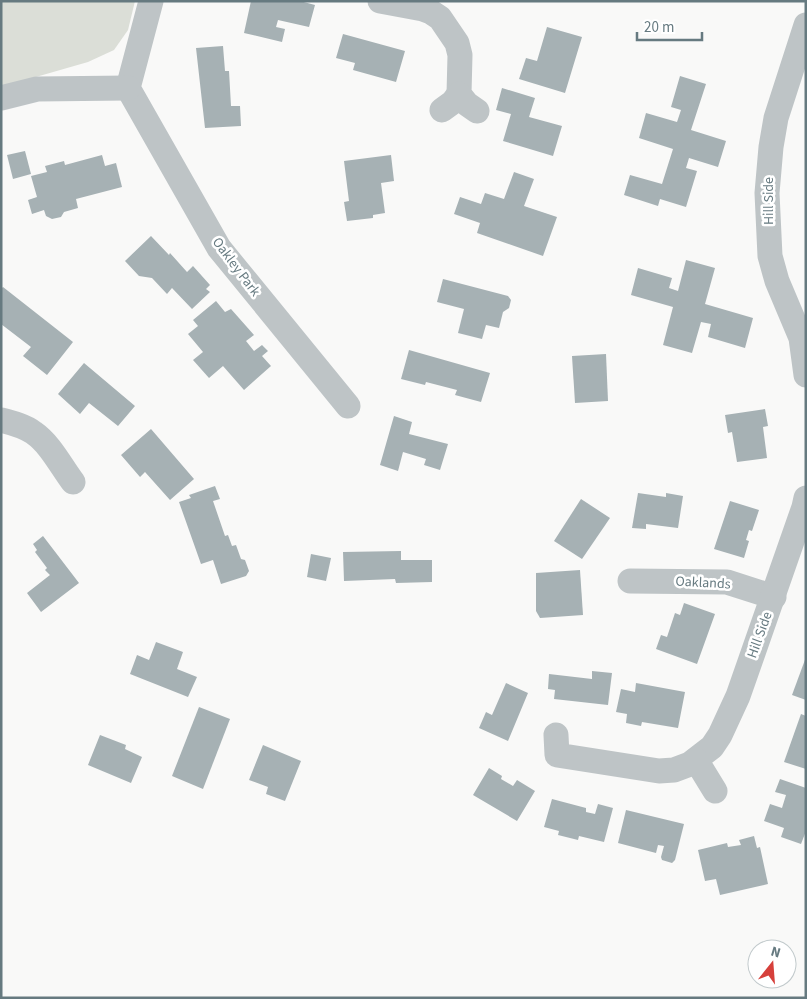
<svg xmlns="http://www.w3.org/2000/svg" width="807" height="999" font-family="'Source Sans 3',sans-serif">
  <style>
    .green { fill: #dbded7 }
    .building { fill: #a6b1b4 }
    .lines { fill: none; stroke-linecap: round; stroke-linejoin: round }
    .minor { stroke: #bec4c6; stroke-width: 25 }
    .labels { text-anchor: middle; dominant-baseline: central; stroke-width: 5; stroke-linejoin: round; paint-order: stroke }
    .street-label { font-size: 14px; fill: #667a80; stroke: #fff }
  </style>
  <rect width="100%" height="100%" fill="#f9f9f8"/>
  <polygon class="green" points="1,1 135,1 128,30 114,50 88,62 1,87"/>
  <g class="building">
    <polygon points="251,1 300,1 315,5 309,27 278,20 276,27 285,29 282,42 244,33"/>
    <polygon points="547,27 582,37 565,93 519,79 526,58 537,61"/>
    <polygon points="343,34 405,51 396,82 353,70 355,63 336,58"/>
    <polygon points="223,46 225,71 229,71 231,106 240,106 241,126 205,128 196,48"/>
    <polygon points="680,76 706,84 691,130 726,141 718,167 689,158 686,168 697,171 686,207 660,199 658,206 624,195 630,175 662,184 673,149 639,138 646,113 677,122 681,110 671,107"/>
    <polygon points="502,88 535,98 529,117 562,126 553,156 503,141 511,114 496,110"/>
    <polygon points="25,151 31,174 13,179 7,155"/>
    <polygon points="102,155 105,166 116,163 122,187 76,199 78,208 64,212 61,217 52,219 46,216 44,210 32,214 28,200 37,197 31,176 47,172 45,166 64,161 65,165"/>
    <polygon points="391,155 394,181 381,183 385,213 373,215 373,218 347,221 344,202 349,201 344,161"/>
    <polygon points="514,172 534,179 524,206 557,217 543,256 477,233 480,223 454,214 460,197 481,204 485,193 504,199"/>
    <polygon points="151,236 169,255 170,253 187,272 193,266 210,285 206,289 210,292 192,309 172,288 167,294 152,278 139,276 125,261"/>
    <polygon points="686,260 715,268 705,304 753,318 745,348 708,337 711,324 701,322 692,353 663,345 673,307 631,295 638,268 672,278 669,288 678,291"/>
    <polygon points="443,279 508,296 511,300 509,308 503,312 499,328 486,325 482,339 458,333 464,309 437,302"/>
    <polygon points="3,287 73,342 47,375 23,356 31,347 1,324 1,289"/>
    <polygon points="216,301 225,312 231,309 254,335 246,341 254,351 262,345 268,351 262,356 271,366 244,390 223,366 209,378 193,360 203,352 188,334 198,326 193,320"/>
    <polygon points="409,350 490,373 481,402 455,395 457,390 426,382 425,385 401,379"/>
    <polygon points="606,354 608,401 575,403 572,356"/>
    <polygon points="84,363 135,406 118,426 89,403 80,414 58,394"/>
    <polygon points="765,409 768,426 763,427 767,458 737,462 732,432 728,433 725,415"/>
    <polygon points="394,416 412,422 409,434 448,444 440,470 424,465 426,459 403,452 398,471 380,465"/>
    <polygon points="151,429 194,479 170,500 145,472 140,477 121,455"/>
    <polygon points="215,486 220,499 213,501 225,536 228,535 232,546 236,545 241,559 245,560 249,571 246,576 221,584 213,560 201,564 179,502 191,498 189,495"/>
    <polygon points="638,493 666,497 666,493 683,496 678,528 646,524 646,529 632,528"/>
    <polygon points="581,499 610,518 582,559 554,541"/>
    <polygon points="730,501 759,510 752,531 749,530 746,540 749,541 744,558 714,549"/>
    <polygon points="43,536 79,583 41,612 27,593 50,575 45,570 47,568 35,552 37,550 33,544"/>
    <polygon points="401,551 401,560 432,560 432,582 396,583 395,579 344,581 343,552"/>
    <polygon points="311,554 331,558 326,581 307,577"/>
    <polygon points="580,570 583,615 540,618 536,611 536,573"/>
    <polygon points="684,603 715,614 697,664 656,649 661,635 667,637 675,613 680,615"/>
    <polygon points="156,642 183,652 177,669 197,677 188,697 130,674 137,655 149,660"/>
    <polygon points="806,657 806,700 792,695"/>
    <polygon points="592,671 612,673 608,705 554,699 555,690 548,689 549,674 592,679"/>
    <polygon points="506,683 528,693 508,741 479,728 486,712 492,715"/>
    <polygon points="636,683 685,692 678,728 642,722 641,726 626,723 627,714 616,712 621,689 635,692"/>
    <polygon points="199,707 230,719 203,789 172,776"/>
    <polygon points="801,714 806,716 806,769 784,762"/>
    <polygon points="100,735 126,745 125,749 142,757 131,783 88,765"/>
    <polygon points="263,745 301,761 285,801 266,794 268,787 249,780"/>
    <polygon points="489,768 502,776 501,779 513,786 517,780 535,791 517,821 473,795"/>
    <polygon points="780,779 806,788 806,831 801,844 781,837 784,828 764,821 770,804 782,808 786,795 775,792"/>
    <polygon points="552,799 586,808 586,812 595,814 598,804 613,808 604,842 579,836 578,840 558,835 559,831 544,827"/>
    <polygon points="626,810 684,824 675,860 672,863 662,860 661,857 664,846 658,845 656,853 618,843"/>
    <polygon points="754,836 757,848 760,847 768,884 720,895 716,879 705,881 698,850 727,843 728,847 741,845 739,840"/>
  </g>
  <g class="lines">
    <g class="minor">
      <polyline points="151,1 128,88 219,248 348,406"/>
      <polyline points="380,1 423,9 431,12 440,18 457,43 460,55 459,94 467,104 477,111"/>
      <polyline points="806,25 776,118 771,147 767,193 770,256 777,281 801,338 806,375"/>
      <polyline points="1,98 37,89 128,88"/>
      <polyline points="442,110 453,102 459,94"/>
      <path d="M1,420C13,423 25,426 34,433C50,444 61,466 73,482"/>
      <polyline points="630,581 727,582 774,597"/>
      <polyline points="556,735 557,755 659,771 674,770 690,764 712,747 720,735 738,696 804,507 806,498"/>
      <polyline points="696,760 715,791"/>
    </g>
  </g>
  <g class="labels">
    <g class="street-label">
      <text transform="translate(769 201) rotate(-90)">Hill Side</text>
      <text transform="translate(236 267) rotate(53)">Oakley Park</text>
      <text transform="translate(703 583) rotate(3)">Oaklands</text>
      <text transform="translate(760 635) rotate(-70)">Hill Side</text>
    </g>
  </g>
  <rect width="807" height="999" fill="none" stroke="#667a80" stroke-width="5"/>
  <g transform="translate(772 964) rotate(17)"><circle r="24" fill="#ffffff" stroke="#c2cacc"/>
  <path d="M0-4L9 19L0 12L-9 19Z" fill="#d6403b"/>
  <text y="-8" font-size="14" font-weight="bold" text-anchor="middle" fill="#667a80">N</text>
  </g>
  <path d="M637 32v8h65v-8" fill="none" stroke="#667a80" stroke-width="2.5"/>
  <text x="644" y="32" font-size="15" fill="#667a80" stroke="#ffffff" stroke-width="4" paint-order="stroke">20 m</text>
</svg>
